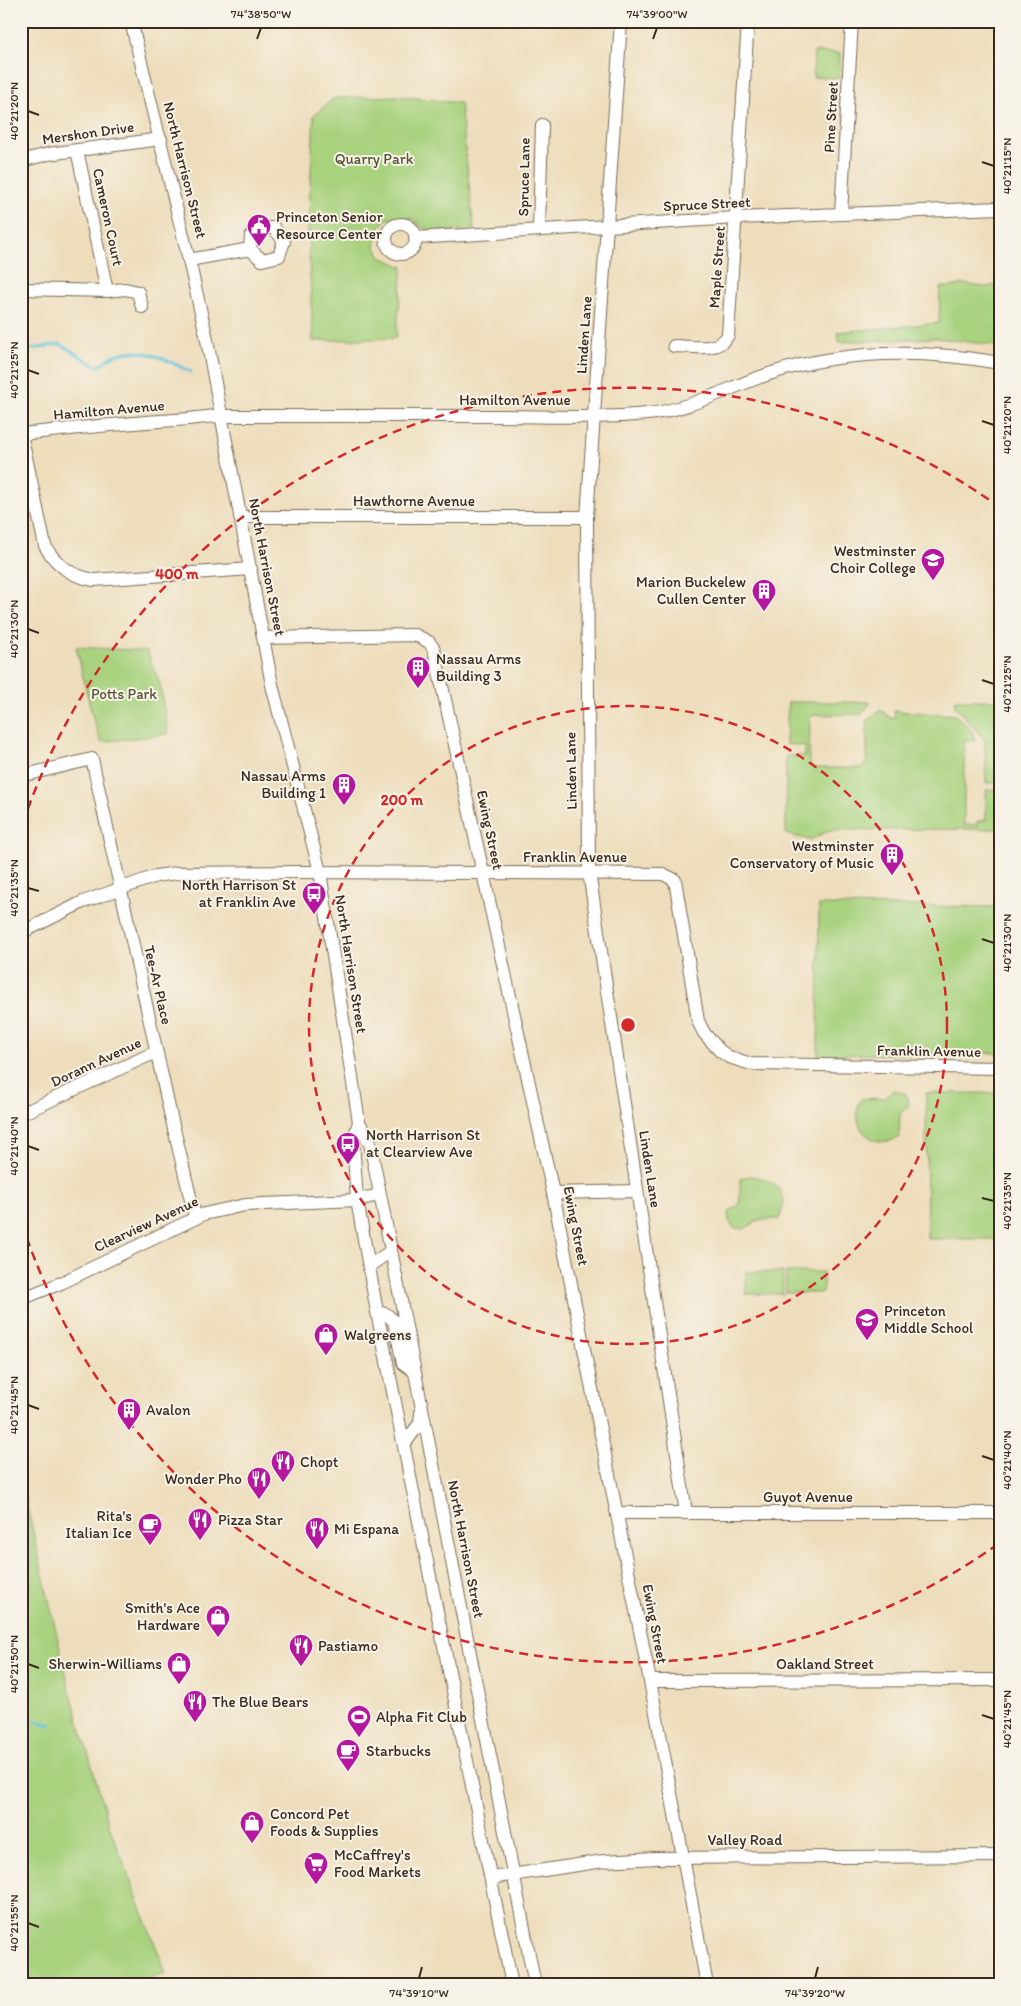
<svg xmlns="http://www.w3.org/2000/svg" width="1021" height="2006" font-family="Itim,sans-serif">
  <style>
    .green { fill: #a8d27e; stroke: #727e4e }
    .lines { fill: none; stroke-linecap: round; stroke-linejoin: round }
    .stream { stroke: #5cc2da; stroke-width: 3 }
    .minor-casing { stroke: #796955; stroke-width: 14 }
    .minor { stroke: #fff; stroke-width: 12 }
    .ticks { fill: none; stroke: #3b2a1e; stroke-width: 2 }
    .ring { fill: none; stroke: #d62828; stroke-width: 2.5; stroke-dasharray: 9 6 }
    .labels { text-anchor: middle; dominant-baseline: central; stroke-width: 4; stroke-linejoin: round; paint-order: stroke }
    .street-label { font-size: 15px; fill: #3b2a1e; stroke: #f7f3e8 }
    .park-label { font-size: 15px; fill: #565436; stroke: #f7f3e8 }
    .poi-label { font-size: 15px; fill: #3b2a1e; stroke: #f7f3e8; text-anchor: start }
    .centre { fill: #d62828; stroke: #f7f3e8; stroke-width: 2.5 }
    .ring-label { font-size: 15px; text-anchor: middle; font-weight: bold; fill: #d62828; stroke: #f7f3e8; stroke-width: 4; stroke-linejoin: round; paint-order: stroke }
    .neatline { fill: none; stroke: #3b2a1e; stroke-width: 2 }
    .ticks-label { font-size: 12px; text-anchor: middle; fill: #3b2a1e }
  </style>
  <rect width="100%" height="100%" fill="#f7f3e8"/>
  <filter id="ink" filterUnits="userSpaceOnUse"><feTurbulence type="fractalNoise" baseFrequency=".02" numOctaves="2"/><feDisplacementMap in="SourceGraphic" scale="10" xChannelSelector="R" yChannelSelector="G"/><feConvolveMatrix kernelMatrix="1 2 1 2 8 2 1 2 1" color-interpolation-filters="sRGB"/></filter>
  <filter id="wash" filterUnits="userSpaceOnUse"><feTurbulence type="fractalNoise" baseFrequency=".0096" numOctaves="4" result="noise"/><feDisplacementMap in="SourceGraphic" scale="20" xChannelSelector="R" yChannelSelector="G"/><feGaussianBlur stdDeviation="1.12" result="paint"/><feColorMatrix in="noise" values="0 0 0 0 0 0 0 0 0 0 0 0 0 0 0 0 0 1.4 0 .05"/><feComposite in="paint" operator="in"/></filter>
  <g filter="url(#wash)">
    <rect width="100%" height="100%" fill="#edddbb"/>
    <g class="green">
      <polygon points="814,52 840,53 840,78 813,77"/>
      <polygon points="397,96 460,103 474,229 430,232 410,218 387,219 380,226 375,246 381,257 403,267 396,338 313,341 308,231 314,115 334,98"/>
      <polygon points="964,284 984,287 1000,285 1000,346 937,338 839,342 838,332 939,323 940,287 951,287"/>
      <polygon points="76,647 147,651 160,684 168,734 101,742 92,715"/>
      <polygon points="955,700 1000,700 1000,783 986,783 985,741 955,706"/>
      <polygon points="788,702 871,702 862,714 813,715 810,719 809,762 815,768 861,768 867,762 867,720 881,710 891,718 895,718 894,711 956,715 972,731 975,741 964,741 964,825 977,825 977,821 986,820 986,790 1000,790 1000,829 830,830 810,840 786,834 786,756 805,756 805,746 786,744"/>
      <polygon points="819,905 1000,907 1000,1053 818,1055"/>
      <path d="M893,1090L906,1094L909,1106L900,1113L899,1137C880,1149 858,1136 857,1114C857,1109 859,1103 861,1099L885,1098Z"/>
      <polygon points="926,1093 1000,1093 1000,1239 927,1239"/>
      <path d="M749,1176C776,1179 790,1192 779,1219L759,1220L744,1229L734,1228L729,1221L728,1213L740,1204V1179Z"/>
      <rect x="746" y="1272" width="37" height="22"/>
      <rect x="786" y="1272" width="37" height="21"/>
      <polygon points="21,1480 69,1687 109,1825 166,1973 121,1985 21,1985"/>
    </g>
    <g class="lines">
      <g class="stream">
        <path d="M21,351L60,344L98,367C103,363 109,358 115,355C141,345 167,360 191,372"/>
        <polyline points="21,1722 31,1720 51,1725"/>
      </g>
    </g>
  </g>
  <g filter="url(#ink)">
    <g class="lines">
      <defs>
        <g id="minor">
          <polyline points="131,21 189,260 206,335 272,685 320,872 359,1122 370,1143 535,1985"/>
          <polyline points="621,21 587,517 589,872 686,1513"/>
          <polyline points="77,150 107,291 125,289 138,292 142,307"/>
          <polyline points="21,161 48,154 161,139"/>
          <polyline points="841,214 852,21"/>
          <circle cx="401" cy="239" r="15"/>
          <polyline points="539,229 542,125"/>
          <polyline points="415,238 736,218 1000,208"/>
          <polyline points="189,260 250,249 262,260 279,256 284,241 274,228 259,228 251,236 250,249"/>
          <polyline points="21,289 107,291"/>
          <path d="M674,346C692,346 719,353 728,335L748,21"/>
          <path d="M21,434C72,429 123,423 175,420C191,419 208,416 224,416C315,416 407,416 498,416C547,416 598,419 647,414C690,410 729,387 769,374C844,349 922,349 1000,363"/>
          <path d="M21,434L45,546C57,566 71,576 94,580L251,569"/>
          <polyline points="240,517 587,517"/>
          <polyline points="264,638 415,635 429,642 434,649 553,1193 650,1681 707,1985"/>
          <polyline points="21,776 92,759 169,1108 195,1217"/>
          <polyline points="21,933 83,902 156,876 177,873 302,872 663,874 675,880 698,1021 704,1033 720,1051 729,1057 751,1064 1000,1068"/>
          <polyline points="21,1114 156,1052"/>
          <polyline points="359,1122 353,1141 357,1200 377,1312 512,1985"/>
          <polyline points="553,1193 637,1191"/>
          <polyline points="369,1266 391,1251"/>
          <polyline points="21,1299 61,1283 204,1214 245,1205 357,1200 379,1195"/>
          <polyline points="377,1312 386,1314 394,1321 403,1363 414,1371"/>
          <polyline points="405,1443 420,1423 421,1413"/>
          <polyline points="617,1513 1000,1513"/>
          <polyline points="650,1681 1000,1680"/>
          <polyline points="491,1878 604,1861 656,1858 1000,1856"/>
        </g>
      </defs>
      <use href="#minor" class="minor-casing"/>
      <use href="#minor" class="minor"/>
    </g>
  </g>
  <path class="ticks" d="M257,39L261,28M653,39L657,28M28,111L39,115M982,162L994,166M28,370L39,374M982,421L994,425M28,629L39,633M982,680L994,684M28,888L39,891M982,939L994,943M28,1146L39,1150M982,1198L994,1201M28,1405L39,1409M982,1456L994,1460M28,1664L39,1668M982,1715L994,1719M28,1923L39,1927M419,1978L422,1967M815,1978L818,1967"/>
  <g class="ring">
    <circle cx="628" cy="1025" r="319"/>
    <path d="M998 1544A638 638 0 0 1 23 1227M23 823A638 638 0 0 1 998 506"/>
  </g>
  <defs>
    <symbol id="civic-pin" viewBox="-11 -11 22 30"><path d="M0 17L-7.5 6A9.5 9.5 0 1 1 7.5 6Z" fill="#b5179e" stroke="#f7f3e8"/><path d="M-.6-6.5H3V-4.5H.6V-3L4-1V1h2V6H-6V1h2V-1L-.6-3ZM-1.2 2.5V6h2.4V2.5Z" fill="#fff"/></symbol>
    <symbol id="school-pin" viewBox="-11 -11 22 30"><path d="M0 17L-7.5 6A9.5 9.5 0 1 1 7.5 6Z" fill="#b5179e" stroke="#f7f3e8"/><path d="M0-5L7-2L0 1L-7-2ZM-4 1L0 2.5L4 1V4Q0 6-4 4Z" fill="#fff"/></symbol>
    <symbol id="building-pin" viewBox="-11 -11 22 30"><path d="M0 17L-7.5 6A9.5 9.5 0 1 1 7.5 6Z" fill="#b5179e" stroke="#f7f3e8"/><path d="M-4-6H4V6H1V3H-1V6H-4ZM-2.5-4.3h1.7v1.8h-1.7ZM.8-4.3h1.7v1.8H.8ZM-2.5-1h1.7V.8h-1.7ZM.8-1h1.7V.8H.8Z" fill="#fff"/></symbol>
    <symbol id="bus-pin" viewBox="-11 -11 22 30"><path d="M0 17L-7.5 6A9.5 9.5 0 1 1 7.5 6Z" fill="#b5179e" stroke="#f7f3e8"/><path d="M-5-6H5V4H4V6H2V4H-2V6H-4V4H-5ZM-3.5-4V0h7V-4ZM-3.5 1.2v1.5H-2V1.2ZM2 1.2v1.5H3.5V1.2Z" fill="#fff"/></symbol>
    <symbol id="shop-pin" viewBox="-11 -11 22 30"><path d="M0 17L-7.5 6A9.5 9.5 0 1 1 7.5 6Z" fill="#b5179e" stroke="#f7f3e8"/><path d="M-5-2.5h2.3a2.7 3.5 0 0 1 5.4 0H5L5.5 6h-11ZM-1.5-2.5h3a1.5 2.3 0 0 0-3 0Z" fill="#fff"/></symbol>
    <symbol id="restaurant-pin" viewBox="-11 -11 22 30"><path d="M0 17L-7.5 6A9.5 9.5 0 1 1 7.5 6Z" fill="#b5179e" stroke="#f7f3e8"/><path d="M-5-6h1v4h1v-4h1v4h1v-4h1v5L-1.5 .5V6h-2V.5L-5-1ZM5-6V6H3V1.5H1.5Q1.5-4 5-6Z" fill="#fff"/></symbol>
    <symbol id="cafe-pin" viewBox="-11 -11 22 30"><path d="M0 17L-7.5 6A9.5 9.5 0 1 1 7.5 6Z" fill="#b5179e" stroke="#f7f3e8"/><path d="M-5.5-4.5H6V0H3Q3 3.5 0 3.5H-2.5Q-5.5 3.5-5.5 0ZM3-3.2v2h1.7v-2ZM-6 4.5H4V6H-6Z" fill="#fff"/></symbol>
    <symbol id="stadium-pin" viewBox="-11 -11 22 30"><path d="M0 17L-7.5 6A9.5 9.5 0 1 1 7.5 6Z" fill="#b5179e" stroke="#f7f3e8"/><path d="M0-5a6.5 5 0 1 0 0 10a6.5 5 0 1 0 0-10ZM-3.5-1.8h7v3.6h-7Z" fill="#fff"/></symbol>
    <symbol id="supermarket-pin" viewBox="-11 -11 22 30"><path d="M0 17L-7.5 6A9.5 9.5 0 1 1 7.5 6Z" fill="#b5179e" stroke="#f7f3e8"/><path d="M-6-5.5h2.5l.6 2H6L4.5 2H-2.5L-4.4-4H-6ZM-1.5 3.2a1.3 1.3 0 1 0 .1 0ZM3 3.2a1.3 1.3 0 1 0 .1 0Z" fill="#fff"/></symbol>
  </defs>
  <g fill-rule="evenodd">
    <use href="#civic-pin" x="245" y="212" width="28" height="38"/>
    <use href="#school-pin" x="919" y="546" width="28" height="38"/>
    <use href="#building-pin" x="750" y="577" width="28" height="38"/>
    <use href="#building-pin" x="404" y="654" width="28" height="38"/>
    <use href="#building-pin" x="330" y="771" width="28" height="38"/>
    <use href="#building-pin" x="878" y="841" width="28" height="38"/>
    <use href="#bus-pin" x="300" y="880" width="28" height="38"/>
    <use href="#bus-pin" x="334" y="1130" width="28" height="38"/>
    <use href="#school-pin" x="853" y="1306" width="28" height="38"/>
    <use href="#shop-pin" x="312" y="1321" width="28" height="38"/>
    <use href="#building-pin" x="115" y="1396" width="28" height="38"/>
    <use href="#restaurant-pin" x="269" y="1448" width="28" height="38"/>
    <use href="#restaurant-pin" x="245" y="1465" width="28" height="38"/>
    <use href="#restaurant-pin" x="186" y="1506" width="28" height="38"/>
    <use href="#cafe-pin" x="136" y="1511" width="28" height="38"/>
    <use href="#restaurant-pin" x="303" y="1515" width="28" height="38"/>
    <use href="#shop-pin" x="204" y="1603" width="28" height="38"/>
    <use href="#restaurant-pin" x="287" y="1632" width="28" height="38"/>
    <use href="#shop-pin" x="165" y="1650" width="28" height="38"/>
    <use href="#restaurant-pin" x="181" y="1688" width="28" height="38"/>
    <use href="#stadium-pin" x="345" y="1703" width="28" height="38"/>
    <use href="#cafe-pin" x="334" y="1737" width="28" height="38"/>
    <use href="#shop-pin" x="238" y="1809" width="28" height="38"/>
    <use href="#supermarket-pin" x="302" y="1850" width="28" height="38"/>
  </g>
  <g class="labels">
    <g class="street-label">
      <text transform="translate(831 117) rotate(-87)">Pine Street</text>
      <text transform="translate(88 133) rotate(-8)">Mershon Drive</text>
      <text transform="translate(185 170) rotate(76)">North Harrison Street</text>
      <text transform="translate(524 177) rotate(-89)">Spruce Lane</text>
      <text transform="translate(707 204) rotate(-3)">Spruce Street</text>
      <text transform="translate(108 217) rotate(78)">Cameron Court</text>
      <text transform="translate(717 267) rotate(-86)">Maple Street</text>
      <text transform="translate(584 335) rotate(-86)">Linden Lane</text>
      <text x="515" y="400">Hamilton Avenue</text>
      <text transform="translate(109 410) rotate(-5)">Hamilton Avenue</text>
      <text x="414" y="501">Hawthorne Avenue</text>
      <text transform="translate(267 567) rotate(79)">North Harrison Street</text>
      <text transform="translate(571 771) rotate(-91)">Linden Lane</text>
      <text transform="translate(490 830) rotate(78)">Ewing Street</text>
      <text x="575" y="857">Franklin Avenue</text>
      <text transform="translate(351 964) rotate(81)">North Harrison Street</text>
      <text transform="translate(158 985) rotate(77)">Tee-Ar Place</text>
      <text transform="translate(929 1051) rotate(1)">Franklin Avenue</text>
      <text transform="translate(96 1062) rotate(-25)">Dorann Avenue</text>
      <text transform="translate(650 1169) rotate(81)">Linden Lane</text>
      <text transform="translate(146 1224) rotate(-25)">Clearview Avenue</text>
      <text transform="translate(576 1226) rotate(79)">Ewing Street</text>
      <text x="808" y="1497">Guyot Avenue</text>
      <text transform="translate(466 1549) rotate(79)">North Harrison Street</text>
      <text transform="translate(655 1624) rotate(79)">Ewing Street</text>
      <text x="825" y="1664">Oakland Street</text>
      <text x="745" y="1840">Valley Road</text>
    </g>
    <g class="park-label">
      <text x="374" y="159">Quarry Park</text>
      <text x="124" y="694">Potts Park</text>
    </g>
    <g class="poi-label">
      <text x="276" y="217">Princeton Senior<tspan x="276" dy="17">Resource Center</tspan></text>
      <text x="916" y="551" text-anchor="end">Westminster<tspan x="916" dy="17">Choir College</tspan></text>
      <text x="746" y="582" text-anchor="end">Marion Buckelew<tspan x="746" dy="17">Cullen Center</tspan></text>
      <text x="436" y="659">Nassau Arms<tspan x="436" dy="17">Building 3</tspan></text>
      <text x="326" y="776" text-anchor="end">Nassau Arms<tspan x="326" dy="17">Building 1</tspan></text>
      <text x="874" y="846" text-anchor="end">Westminster<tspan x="874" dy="17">Conservatory of Music</tspan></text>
      <text x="296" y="885" text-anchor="end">North Harrison St<tspan x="296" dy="17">at Franklin Ave</tspan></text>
      <text x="366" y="1135">North Harrison St<tspan x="366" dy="17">at Clearview Ave</tspan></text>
      <text x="884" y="1311">Princeton<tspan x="884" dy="17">Middle School</tspan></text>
      <text x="344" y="1335">Walgreens</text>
      <text x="146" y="1410">Avalon</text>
      <text x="300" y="1462">Chopt</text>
      <text x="242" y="1479" text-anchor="end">Wonder Pho</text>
      <text x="132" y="1516" text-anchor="end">Rita's<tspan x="132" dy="17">Italian Ice</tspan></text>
      <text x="218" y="1520">Pizza Star</text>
      <text x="334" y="1529">Mi Espana</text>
      <text x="200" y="1608" text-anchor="end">Smith's Ace<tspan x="200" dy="17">Hardware</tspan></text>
      <text x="318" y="1646">Pastiamo</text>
      <text x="162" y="1664" text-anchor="end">Sherwin-Williams</text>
      <text x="212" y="1702">The Blue Bears</text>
      <text x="376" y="1717">Alpha Fit Club</text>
      <text x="366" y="1751">Starbucks</text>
      <text x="270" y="1814">Concord Pet<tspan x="270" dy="17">Foods &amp; Supplies</tspan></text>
      <text x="334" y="1855">McCaffrey's<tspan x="334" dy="17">Food Markets</tspan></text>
    </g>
  </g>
  <circle cx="628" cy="1025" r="8" class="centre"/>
  <g class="ring-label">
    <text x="177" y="579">400 m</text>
    <text x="402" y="805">200 m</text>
  </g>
  <rect width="1021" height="2006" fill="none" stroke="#f7f3e8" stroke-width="55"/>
  <rect x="28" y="28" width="966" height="1950" class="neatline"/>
  <g class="ticks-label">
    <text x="261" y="18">74°38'50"W</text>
    <text x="657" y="18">74°39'00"W</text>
    <text transform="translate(14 111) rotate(-90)" y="4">40°21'20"N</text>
    <text transform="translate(1007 166) rotate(-90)" y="4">40°21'15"N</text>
    <text transform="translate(14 370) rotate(-90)" y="4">40°21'25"N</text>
    <text transform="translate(1007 425) rotate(-90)" y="4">40°21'20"N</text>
    <text transform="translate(14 629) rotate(-90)" y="4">40°21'30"N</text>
    <text transform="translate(1007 684) rotate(-90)" y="4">40°21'25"N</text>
    <text transform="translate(14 888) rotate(-90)" y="4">40°21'35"N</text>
    <text transform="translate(1007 943) rotate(-90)" y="4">40°21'30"N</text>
    <text transform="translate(14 1146) rotate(-90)" y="4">40°21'40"N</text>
    <text transform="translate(1007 1201) rotate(-90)" y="4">40°21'35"N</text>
    <text transform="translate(14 1405) rotate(-90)" y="4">40°21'45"N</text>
    <text transform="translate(1007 1460) rotate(-90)" y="4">40°21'40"N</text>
    <text transform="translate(14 1664) rotate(-90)" y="4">40°21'50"N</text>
    <text transform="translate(1007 1719) rotate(-90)" y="4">40°21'45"N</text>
    <text transform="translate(14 1923) rotate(-90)" y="4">40°21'55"N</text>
    <text x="419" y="1997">74°39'10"W</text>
    <text x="815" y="1997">74°39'20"W</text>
  </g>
</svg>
